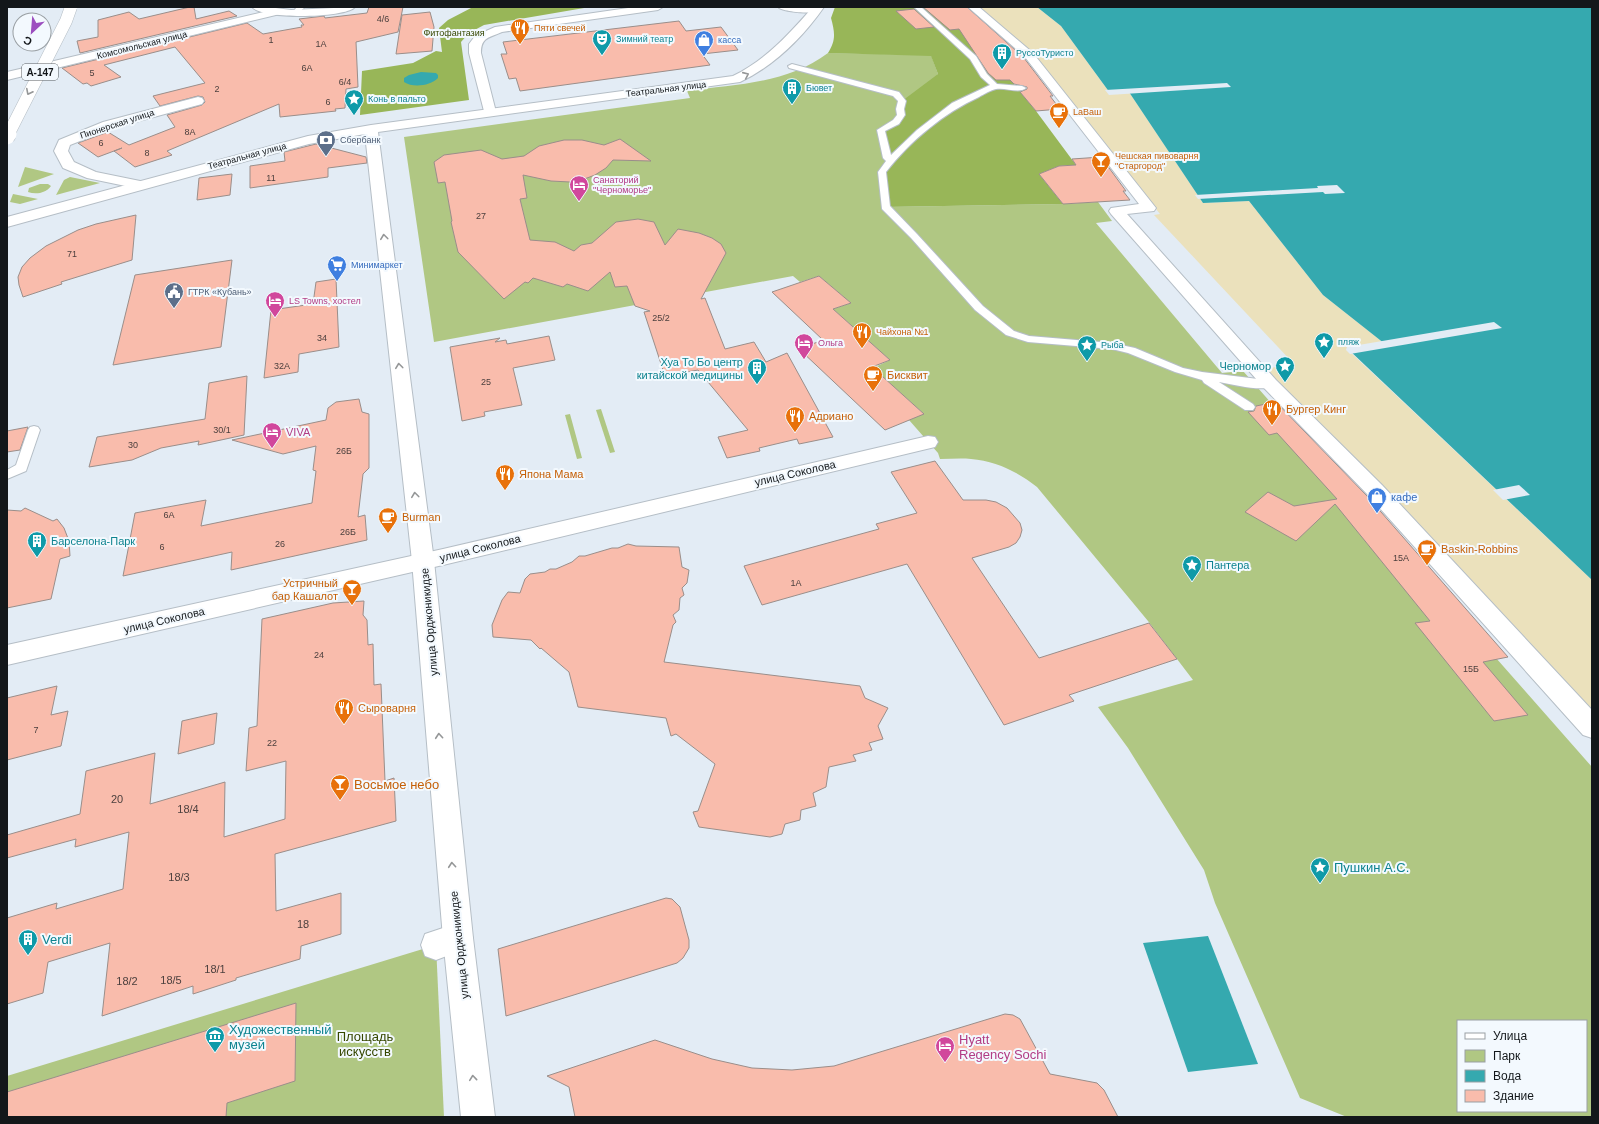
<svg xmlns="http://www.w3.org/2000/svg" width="1599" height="1124" font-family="Helvetica,sans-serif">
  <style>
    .green { fill: #b0c783; fill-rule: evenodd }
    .forest { fill: #98b658 }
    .sand { fill: #ebe1bc }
    .water { fill: #35a9af }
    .pier { fill: #e3ecf5 }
    .building { fill: #f9bcac; stroke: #9a8e8a }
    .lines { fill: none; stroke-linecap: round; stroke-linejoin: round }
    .lane-casing { stroke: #b5bec6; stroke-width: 2 }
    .street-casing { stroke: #b5bec6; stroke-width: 2 }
    .secondary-casing { stroke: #b5bec6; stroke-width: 2 }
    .lane { fill: #fff; fill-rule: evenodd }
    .street { fill: #fff; fill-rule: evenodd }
    .secondary { fill: #fff; fill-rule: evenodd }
    .primary-bridge-far1-casing { stroke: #b5bec6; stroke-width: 13; stroke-linecap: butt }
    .primary-bridge-casing { stroke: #b5bec6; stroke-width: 16; stroke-linecap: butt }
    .primary-bridge-far1 { stroke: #fff; stroke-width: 12 }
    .primary-bridge { stroke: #fff; stroke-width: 15 }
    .oneway { stroke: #959798 }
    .labels { text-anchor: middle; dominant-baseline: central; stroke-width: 4; stroke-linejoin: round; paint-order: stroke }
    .number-label { font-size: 9px; fill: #4c403e }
    .far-food-label { font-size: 9px; fill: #c56008; stroke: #f3f9fe; text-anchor: start }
    .far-park-label { font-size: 9px; fill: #364700; stroke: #f3f9fe }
    .far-culture-label { font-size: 9px; fill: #0d838f; stroke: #f3f9fe; text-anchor: start }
    .far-shop-label { font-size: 9px; fill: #366cbe; stroke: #f3f9fe; text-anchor: start }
    .far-street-label { font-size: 9px; fill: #13171a; stroke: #f3f9fe }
    .far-service-label { font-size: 9px; fill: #4e5e75; stroke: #f3f9fe; text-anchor: start }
    .far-hotel-label { font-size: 9px; fill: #b23c85; stroke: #f3f9fe; text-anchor: start }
    .shield { fill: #f3f9fe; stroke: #565b5e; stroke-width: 1 }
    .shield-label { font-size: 10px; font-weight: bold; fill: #13171a }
    .culture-label { font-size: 11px; fill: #0d838f; stroke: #f3f9fe; text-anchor: end }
    .food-label { font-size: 11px; fill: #c56008; stroke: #f3f9fe; text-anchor: start }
    .hotel-label { font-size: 11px; fill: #b23c85; stroke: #f3f9fe; text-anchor: start }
    .street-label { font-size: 11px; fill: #13171a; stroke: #f3f9fe }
    .shop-label { font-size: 11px; fill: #366cbe; stroke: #f3f9fe; text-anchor: start }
    .near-number-label { font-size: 11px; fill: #4c403e }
    .near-food-label { font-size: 13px; fill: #c56008; stroke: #f3f9fe; text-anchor: start }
    .near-culture-label { font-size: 13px; fill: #0d838f; stroke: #f3f9fe; text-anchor: start }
    .near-park-label { font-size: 13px; fill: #364700; stroke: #f3f9fe }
    .near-hotel-label { font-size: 13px; fill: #b23c85; stroke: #f3f9fe; text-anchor: start }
  </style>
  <rect width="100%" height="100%" fill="#e3ecf5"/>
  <g class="green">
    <path d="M828,53L931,55L938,74L887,158L885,207L1063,204L1098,202L1112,221L1096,223L1222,373L1243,371L1592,767V1117H1347L1300,1098L1215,903L1204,870L1128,748L1098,707L1193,680L1148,621L1037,487C1018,472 996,461 971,459C961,458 950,459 940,459L938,453L909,420L923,413L873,368L890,360L833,309L851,303L819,276L800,282L793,276L434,342L404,137L690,98L687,91C736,84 787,84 828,53ZM1458,1021H1586V1111H1458Z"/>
    <polygon points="25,167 54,174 18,187"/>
    <polygon points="70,177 100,183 56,195 64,180"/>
    <path d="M40,184H48L51,186C46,193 36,195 28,192L29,188Z"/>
    <polygon points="13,194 38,199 20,204 10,202"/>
    <polygon points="601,409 615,452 610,453 596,410"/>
    <polygon points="570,414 582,458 577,459 565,415"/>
    <polygon points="436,945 444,1117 7,1117 7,1076"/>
  </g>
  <g class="forest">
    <path d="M473,7H524C527,9 580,7 590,7L484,25L469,33L461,42L469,100L360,115L362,71L413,63L436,51L442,52L439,28L448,20Z"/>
    <path d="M835,7H944L978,40L1036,111L1076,165L1059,166L1039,174L1063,204L885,207L880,185L890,160L881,130L895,122L902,101L938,74L931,56L828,53C836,40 835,33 831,18Z"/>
  </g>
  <polygon class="sand" points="977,7 1037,7 1061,26 1110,93 1129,92 1203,203 1249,201 1323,295 1385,344 1348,350 1592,580 1592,717 1262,370 1293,363 1154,215 1160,214 1033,54"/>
  <g class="water">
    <polygon points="1037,7 1592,7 1592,580 1348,349 1385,344 1323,295 1249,201 1203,203 1129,92 1110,93 1061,26"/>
    <path d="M421,72L436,73L438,75V78C430,86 413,88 404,82V78L409,75Z"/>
    <polygon points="1208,936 1258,1064 1188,1072 1143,943"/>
  </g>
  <g class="pier">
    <polygon points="1227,83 1231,87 1109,95 1105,90"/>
    <polygon points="1337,185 1345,193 1325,194 1323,192 1198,199 1195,195 1318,188 1317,186"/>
    <polygon points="1494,322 1502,328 1350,354 1346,350 1347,347"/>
    <polygon points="1519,485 1530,495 1503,500 1493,490"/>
  </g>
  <g class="building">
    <polygon points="190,7 194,7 196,19 229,11 237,16 80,53 77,41 98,37 98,20 129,12 139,19"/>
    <polygon points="369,7 403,7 398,32 356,42 358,87 346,89 345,108 335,109 336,111 280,117 279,104 167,151 172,155 135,167 114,151 122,148 98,157 78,143 108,132 129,145 175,127 167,115 202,105 205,102 203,97 198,96 160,106 153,96 205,83 175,47 104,65 121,77 91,86 87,83 83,84 62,68 247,23 263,34 302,27 301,25 304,25 299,19 324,16 325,18 367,13"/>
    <polygon points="923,7 967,7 1024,58 1053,96 1050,96 1060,109 1036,111 1020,92 1027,89 1027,87 1014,84 1010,80 996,80 988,73 959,29 950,30"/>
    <polygon points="914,9 934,27 916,29 896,11"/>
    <polygon points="430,12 434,27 432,51 396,54 402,15"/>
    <polygon points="679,21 686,31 721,27 738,50 702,54 710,65 520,91 516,78 509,79 501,54 507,54 503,42"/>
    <polygon points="620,139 651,161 613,160 606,168 595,175 579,181 570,182 551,181 523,175 527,198 520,199 530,240 555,242 574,251 581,245 592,243 616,222 638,219 654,222 665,245 678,229 699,233 712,238 721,244 726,253 701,299 705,298 725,349 754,342 766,362 787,353 833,437 799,444 797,439 759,448 760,451 727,458 718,437 748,430 698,370 665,376 644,312 650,311 635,306 627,286 615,287 610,272 588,291 567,284 563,287 533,278 528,283 525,282 504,299 458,252 451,222 452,221 445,182 438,183 434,162 444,155 481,150 502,159 524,156 539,146 564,140 582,140 604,145"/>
    <polygon points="316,144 366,157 367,163 328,168 328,177 250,188 250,166 285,161 284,152"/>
    <polygon points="1101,157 1126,191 1123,191 1130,200 1063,204 1039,174 1059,166 1076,165 1072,159"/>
    <polygon points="232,174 230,195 197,200 199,178"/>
    <polygon points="136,215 132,260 61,282 62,284 23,297 19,285 18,277 22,267 30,258 46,246 78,230 96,224"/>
    <polygon points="232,260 221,347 113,365 135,275"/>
    <polygon points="819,276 851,303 833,309 890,360 872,367 924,414 885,430 799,349 823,340 772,292"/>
    <polygon points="336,279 339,347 299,354 298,372 264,378 271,310 313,304 316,282"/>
    <polygon points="549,336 555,360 513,368 522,405 484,412 485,416 462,421 450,347 500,338 495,342 506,340 507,344"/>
    <polygon points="247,376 244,435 198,445 199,441 161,448 132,460 89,467 97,437 205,419 209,383"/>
    <polygon points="359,399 362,412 369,414 369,468 363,474 358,517 365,515 367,540 231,570 232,552 123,576 135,513 206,500 201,526 312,503 316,471 313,470 316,446 283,454 232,440 326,420 328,408 336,402"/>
    <polygon points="1276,402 1367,496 1508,657 1483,662 1528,715 1494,721 1415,623 1430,621 1335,504 1296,541 1245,512 1268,492 1294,506 1337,499 1277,433 1269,435 1248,412 1254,411 1256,406"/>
    <polygon points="28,427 20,450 7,452 7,431"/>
    <polygon points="935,461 963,500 986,500 996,502 1007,508 1020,523 1022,530 1020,537 1016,543 1009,547 972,558 1039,658 1149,623 1177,659 1069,695 1074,701 1004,725 907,564 762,605 744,566 879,529 876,524 917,513 891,472"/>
    <polygon points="25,508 53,521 57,519 64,528 69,541 70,556 60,559 51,599 7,608 7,510 21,511"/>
    <polygon points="628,544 636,546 679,547 682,567 689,570 687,583 682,588 684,595 680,598 679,610 673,615 676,622 673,625 664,662 860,686 865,698 888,708 878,726 883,739 869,743 872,750 853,755 856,761 829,767 826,787 813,793 816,806 801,810 800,820 785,824 782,834 770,837 699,827 693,812 698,811 715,764 676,734 671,736 666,718 578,707 569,672 541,648 540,649 531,640 493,637 492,625 502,600 508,592 520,593 525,579 530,574 545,572 550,569 556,569 572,562 579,556 585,556 612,548 618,548"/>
    <polygon points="364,601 363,615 367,620 368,645 373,644 374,685 381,684 385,781 394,778 396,821 275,854 276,911 341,893 341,934 301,946 300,959 236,978 236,980 193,994 193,986 102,1016 110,943 48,962 43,993 7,1004 7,918 57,903 56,909 123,889 129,832 75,847 76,839 7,858 7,835 80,814 86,771 155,753 150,804 225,782 224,837 285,819 286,761 246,771 249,728 257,726 262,619 333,603"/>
    <polygon points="57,686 51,715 68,711 61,746 7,760 7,698"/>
    <polygon points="217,713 214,744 178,754 182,721"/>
    <polygon points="666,898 672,899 680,907 689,940 689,948 683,958 677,963 506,1016 498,949"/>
    <polygon points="296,1003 295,1081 227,1103 226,1117 7,1117 7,1092"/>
    <polygon points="1005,1014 1013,1015 1020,1019 1050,1074 1097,1083 1104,1090 1118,1117 575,1117 569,1087 547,1076 655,1040 712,1059 752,1068 792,1070 834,1066"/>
  </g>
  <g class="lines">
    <defs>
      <g id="lane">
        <polygon points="297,7 305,7 297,14 293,14 292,13"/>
        <path d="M914,7H921L976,56L987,74L997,84L1022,86L1026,88C1019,94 1005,87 996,89C991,90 984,94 979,97C944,113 910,141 886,172L890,206L917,234L983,306L1014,331L1029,336L1112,343L1135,348L1183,368L1202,372L1274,381L1276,384L1274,387C1257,391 1236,385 1219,382L1253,404L1255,407L1253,410H1245L1204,383L1202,380L1175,372L1128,353L1112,349L1028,342L1006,335L975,310L911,238L882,209L878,172L886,161L883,158L877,130L893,120L897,115L896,109L898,101L893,96L789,68L788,66L792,64L899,92L906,101L904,109L905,115L899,124L885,131L891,155L917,130L952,103L990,85L981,77L970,59Z"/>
        <polygon points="34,426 38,427 40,430 27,468 26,471 7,479 7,470 16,465 28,430 30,427"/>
      </g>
      <g id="street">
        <path d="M635,7H663L658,10L502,32C489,38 481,37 481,53L496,112L495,115H485L469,53V44L475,36L495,27Z"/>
        <path d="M778,7H817L821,10C817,15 782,12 778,7Z"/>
        <polygon points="968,7 979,7 1033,53 1156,208 1154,211 1127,214 1276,380 1382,485 1592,710 1592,738 1583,735 1368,495 1264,388 1111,214 1109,211 1111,208 1139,204 1025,57"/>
        <polygon points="276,9 281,12 280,14 7,80 7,72"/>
        <polygon points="198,97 202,98 204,101 202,104 113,128 70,145 68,151 74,162 96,172 145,182 147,185 145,188 140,189 87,178 63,168 54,151 59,140 103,122"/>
        <polygon points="928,436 935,437 938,442 935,447 443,565 7,665 7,645 443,549"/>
        <polygon points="458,923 468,928 473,938 468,948 436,960 425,956 421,945 425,934"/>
      </g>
      <g id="secondary">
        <path d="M252,7H268L291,10L355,7C346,18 262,20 252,7Z"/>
        <path d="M813,7H824C803,37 774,66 740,82L378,132L434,561L473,938L495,1117H461L443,938L412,561L365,134L309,144L7,227V217L308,136L371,125L733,76C766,60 789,34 813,7Z"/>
      </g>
    </defs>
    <use href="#lane" class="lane-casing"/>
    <use href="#street" class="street-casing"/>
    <use href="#secondary" class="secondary-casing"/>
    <use href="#lane" class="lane"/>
    <use href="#street" class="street"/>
    <use href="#secondary" class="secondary"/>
    <defs>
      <polyline id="primary-bridge-far1" points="8,135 66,21 71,7"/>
      <polyline id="primary-bridge" points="7,137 9,134"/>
    </defs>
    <use href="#primary-bridge-far1" class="primary-bridge-far1-casing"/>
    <use href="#primary-bridge" class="primary-bridge-casing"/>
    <use href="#primary-bridge-far1" class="primary-bridge-far1"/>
    <use href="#primary-bridge" class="primary-bridge"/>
  </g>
  <defs><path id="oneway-chevron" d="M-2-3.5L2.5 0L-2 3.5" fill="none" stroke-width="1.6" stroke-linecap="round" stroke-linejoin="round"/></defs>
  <g class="oneway">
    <use href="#oneway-chevron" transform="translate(746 75) rotate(-24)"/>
    <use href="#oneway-chevron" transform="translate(29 92) rotate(117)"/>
    <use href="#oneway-chevron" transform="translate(384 237) rotate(-97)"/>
    <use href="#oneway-chevron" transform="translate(399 366) rotate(-97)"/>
    <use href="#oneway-chevron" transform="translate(415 495) rotate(-97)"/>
    <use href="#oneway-chevron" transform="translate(439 736) rotate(-95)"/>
    <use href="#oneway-chevron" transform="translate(452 865) rotate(-95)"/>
    <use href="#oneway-chevron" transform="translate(473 1078) rotate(-96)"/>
  </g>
  <defs>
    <symbol id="restaurant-pin" viewBox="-11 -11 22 30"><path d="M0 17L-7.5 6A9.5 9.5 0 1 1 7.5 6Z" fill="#e8710a" stroke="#f3f9fe"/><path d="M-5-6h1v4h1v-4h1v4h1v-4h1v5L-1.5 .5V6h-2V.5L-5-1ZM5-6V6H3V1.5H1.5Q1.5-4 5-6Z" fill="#fff"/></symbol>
    <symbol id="theatre-pin" viewBox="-11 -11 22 30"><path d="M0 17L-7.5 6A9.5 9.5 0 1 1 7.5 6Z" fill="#0f9aa8" stroke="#f3f9fe"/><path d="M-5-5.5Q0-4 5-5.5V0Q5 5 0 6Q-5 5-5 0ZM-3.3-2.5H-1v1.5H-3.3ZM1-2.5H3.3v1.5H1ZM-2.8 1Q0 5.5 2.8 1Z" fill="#fff"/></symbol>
    <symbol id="shop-pin" viewBox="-11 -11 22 30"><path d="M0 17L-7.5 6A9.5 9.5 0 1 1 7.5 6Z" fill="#3f7fe0" stroke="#f3f9fe"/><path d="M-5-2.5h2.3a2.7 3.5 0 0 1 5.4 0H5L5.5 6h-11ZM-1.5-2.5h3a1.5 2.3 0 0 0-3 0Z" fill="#fff"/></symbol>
    <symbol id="building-pin" viewBox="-11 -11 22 30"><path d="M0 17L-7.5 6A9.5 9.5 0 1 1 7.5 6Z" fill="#0f9aa8" stroke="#f3f9fe"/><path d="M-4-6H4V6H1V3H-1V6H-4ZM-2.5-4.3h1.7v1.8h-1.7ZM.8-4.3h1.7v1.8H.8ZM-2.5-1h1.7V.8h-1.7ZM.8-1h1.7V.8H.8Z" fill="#fff"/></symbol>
    <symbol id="sight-pin" viewBox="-11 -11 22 30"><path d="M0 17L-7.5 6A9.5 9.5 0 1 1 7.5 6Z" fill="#0f9aa8" stroke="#f3f9fe"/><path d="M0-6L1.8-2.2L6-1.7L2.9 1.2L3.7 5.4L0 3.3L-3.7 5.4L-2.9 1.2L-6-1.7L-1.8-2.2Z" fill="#fff"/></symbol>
    <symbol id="cafe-pin" viewBox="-11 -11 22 30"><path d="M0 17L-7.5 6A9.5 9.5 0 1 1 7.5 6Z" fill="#e8710a" stroke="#f3f9fe"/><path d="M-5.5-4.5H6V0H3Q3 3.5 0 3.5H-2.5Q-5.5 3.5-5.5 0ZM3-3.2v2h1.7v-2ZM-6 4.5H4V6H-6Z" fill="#fff"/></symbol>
    <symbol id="bank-pin" viewBox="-11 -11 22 30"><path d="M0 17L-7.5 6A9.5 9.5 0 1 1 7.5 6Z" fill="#5c6f8a" stroke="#f3f9fe"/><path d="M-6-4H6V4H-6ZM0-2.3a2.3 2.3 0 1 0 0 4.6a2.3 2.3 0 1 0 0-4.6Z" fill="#fff"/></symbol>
    <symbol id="bar-pin" viewBox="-11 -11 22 30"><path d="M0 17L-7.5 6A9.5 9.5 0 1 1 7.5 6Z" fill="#e8710a" stroke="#f3f9fe"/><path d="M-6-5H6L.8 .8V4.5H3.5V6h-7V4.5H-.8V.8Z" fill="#fff"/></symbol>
    <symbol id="hotel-pin" viewBox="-11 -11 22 30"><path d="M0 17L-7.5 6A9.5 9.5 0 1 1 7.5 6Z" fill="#d1479c" stroke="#f3f9fe"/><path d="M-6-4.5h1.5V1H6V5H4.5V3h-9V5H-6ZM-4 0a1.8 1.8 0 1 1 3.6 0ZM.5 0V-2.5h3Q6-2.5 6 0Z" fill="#fff"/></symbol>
    <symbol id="supermarket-pin" viewBox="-11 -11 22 30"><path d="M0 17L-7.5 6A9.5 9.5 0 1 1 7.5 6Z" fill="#3f7fe0" stroke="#f3f9fe"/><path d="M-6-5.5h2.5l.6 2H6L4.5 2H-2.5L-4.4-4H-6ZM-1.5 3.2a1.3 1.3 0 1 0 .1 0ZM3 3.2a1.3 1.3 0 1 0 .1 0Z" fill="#fff"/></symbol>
    <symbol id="civic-pin" viewBox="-11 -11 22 30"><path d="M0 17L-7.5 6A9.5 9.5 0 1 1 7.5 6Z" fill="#5c6f8a" stroke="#f3f9fe"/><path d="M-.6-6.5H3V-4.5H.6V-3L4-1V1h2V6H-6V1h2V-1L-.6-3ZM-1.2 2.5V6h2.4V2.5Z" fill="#fff"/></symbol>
    <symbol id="museum-pin" viewBox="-11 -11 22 30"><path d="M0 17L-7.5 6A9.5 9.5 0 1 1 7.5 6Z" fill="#0f9aa8" stroke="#f3f9fe"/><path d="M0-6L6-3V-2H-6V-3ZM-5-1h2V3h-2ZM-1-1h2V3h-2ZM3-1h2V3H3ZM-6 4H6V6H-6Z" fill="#fff"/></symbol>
  </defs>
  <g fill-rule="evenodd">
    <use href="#restaurant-pin" x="509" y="17" width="22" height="30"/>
    <use href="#theatre-pin" x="591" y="28" width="22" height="30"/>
    <use href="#shop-pin" x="693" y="29" width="22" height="30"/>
    <use href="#building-pin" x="991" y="42" width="22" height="30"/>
    <use href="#building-pin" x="781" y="77" width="22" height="30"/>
    <use href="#sight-pin" x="343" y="88" width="22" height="30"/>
    <use href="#cafe-pin" x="1048" y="101" width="22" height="30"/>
    <use href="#bank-pin" x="315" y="129" width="22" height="30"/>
    <use href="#bar-pin" x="1090" y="150" width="22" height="30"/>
    <use href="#hotel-pin" x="568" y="174" width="22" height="30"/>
    <use href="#supermarket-pin" x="326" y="254" width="22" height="30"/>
    <use href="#civic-pin" x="163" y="281" width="22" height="30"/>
    <use href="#hotel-pin" x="264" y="290" width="22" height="30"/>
    <use href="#restaurant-pin" x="851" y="321" width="22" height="30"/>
    <use href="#sight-pin" x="1313" y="331" width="22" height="30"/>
    <use href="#hotel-pin" x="793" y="332" width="22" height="30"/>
    <use href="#sight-pin" x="1076" y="334" width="22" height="30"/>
    <use href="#sight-pin" x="1274" y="355" width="22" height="30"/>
    <use href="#building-pin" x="746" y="357" width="22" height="30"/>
    <use href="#cafe-pin" x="862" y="364" width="22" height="30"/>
    <use href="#restaurant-pin" x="1261" y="398" width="22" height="30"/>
    <use href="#restaurant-pin" x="784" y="405" width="22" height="30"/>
    <use href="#hotel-pin" x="261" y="421" width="22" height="30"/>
    <use href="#restaurant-pin" x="494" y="463" width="22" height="30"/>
    <use href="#shop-pin" x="1366" y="486" width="22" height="30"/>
    <use href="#cafe-pin" x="377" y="506" width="22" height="30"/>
    <use href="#building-pin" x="26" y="530" width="22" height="30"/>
    <use href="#cafe-pin" x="1416" y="538" width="22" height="30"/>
    <use href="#sight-pin" x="1181" y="554" width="22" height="30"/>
    <use href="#bar-pin" x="341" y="578" width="22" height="30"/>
    <use href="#restaurant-pin" x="333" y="697" width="22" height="30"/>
    <use href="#bar-pin" x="329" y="773" width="22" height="30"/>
    <use href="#sight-pin" x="1309" y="856" width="22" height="30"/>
    <use href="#building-pin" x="17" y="928" width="22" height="30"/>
    <use href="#museum-pin" x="204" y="1025" width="22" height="30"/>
    <use href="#hotel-pin" x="934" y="1035" width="22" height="30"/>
  </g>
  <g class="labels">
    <g class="number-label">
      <text x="383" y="19">4/6</text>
      <text x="271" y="40">1</text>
      <text x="321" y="44">1А</text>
      <text x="307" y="68">6А</text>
      <text x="92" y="73">5</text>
      <text x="345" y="82">6/4</text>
      <text x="217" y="89">2</text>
      <text x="328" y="102">6</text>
      <text x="190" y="132">8А</text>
      <text x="101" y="143">6</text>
      <text x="147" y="153">8</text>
      <text x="271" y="178">11</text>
      <text x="481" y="216">27</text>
      <text x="72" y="254">71</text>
      <text x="661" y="318">25/2</text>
      <text x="322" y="338">34</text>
      <text x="282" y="366">32А</text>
      <text x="486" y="382">25</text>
      <text x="222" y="430">30/1</text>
      <text x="133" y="445">30</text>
      <text x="344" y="451">26Б</text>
      <text x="169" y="515">6А</text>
      <text x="348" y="532">26Б</text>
      <text x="280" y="544">26</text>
      <text x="162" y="547">6</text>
      <text x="1401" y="558">15А</text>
      <text x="796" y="583">1А</text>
      <text x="319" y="655">24</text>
      <text x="1471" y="669">15Б</text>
      <text x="36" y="730">7</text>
      <text x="272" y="743">22</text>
    </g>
    <g class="far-food-label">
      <text x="534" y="28">Пяти свечей</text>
      <text x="1073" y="112">LaВаш</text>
      <text x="1115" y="156">Чешская пивоварня<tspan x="1115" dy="10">"Старгород"</tspan></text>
      <text x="876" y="332">Чайхона №1</text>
    </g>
    <g class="far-park-label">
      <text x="454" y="33">Фитофантазия</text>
    </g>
    <g class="far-culture-label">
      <text x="616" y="39">Зимний театр</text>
      <text x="1016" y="53">РуссоТуристо</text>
      <text x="806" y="88">Бювет</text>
      <text x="368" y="99">Конь в пальто</text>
      <text x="1338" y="342">пляж</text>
      <text x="1101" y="345">Рыба</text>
    </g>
    <g class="far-shop-label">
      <text x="718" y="40">касса</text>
      <text x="351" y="265">Минимаркет</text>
    </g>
    <g class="far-street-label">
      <text transform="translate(142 45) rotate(-14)">Комсомольская улица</text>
      <text transform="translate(666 89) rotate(-7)">Театральная улица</text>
      <text transform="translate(117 124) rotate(-18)">Пионерская улица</text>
      <text transform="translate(247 156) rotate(-15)">Театральная улица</text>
    </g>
    <g class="far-service-label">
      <text x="340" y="140">Сбербанк</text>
      <text x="188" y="292">ГТРК «Кубань»</text>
    </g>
    <g class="far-hotel-label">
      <text x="593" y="180">Санаторий<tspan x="593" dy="10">"Черноморье"</tspan></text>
      <text x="289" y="301">LS Towns, хостел</text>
      <text x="818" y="343">Ольга</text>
    </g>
    <rect class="shield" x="22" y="64" width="36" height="16" rx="3"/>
    <g class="shield-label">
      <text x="40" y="72">А-147</text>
    </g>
    <g class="culture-label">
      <text x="743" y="362">Хуа То Бо центр<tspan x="743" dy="13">китайской медицины</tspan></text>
      <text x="1271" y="366">Черномор</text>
      <text x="51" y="541" text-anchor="start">Барселона-Парк</text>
      <text x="1206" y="565" text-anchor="start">Пантера</text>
    </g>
    <g class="food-label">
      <text x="887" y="375">Бисквит</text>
      <text x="1286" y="409">Бургер Кинг</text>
      <text x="809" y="416">Адриано</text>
      <text x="519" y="474">Япона Мама</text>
      <text x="402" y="517">Burman</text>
      <text x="1441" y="549">Baskin-Robbins</text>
      <text x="338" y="583" text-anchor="end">Устричный<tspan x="338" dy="13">бар Кашалот</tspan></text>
      <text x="358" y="708">Сыроварня</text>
    </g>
    <g class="hotel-label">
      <text x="286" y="432">VIVA</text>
    </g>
    <g class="street-label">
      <text transform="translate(795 473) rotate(-13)">улица Соколова</text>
      <text transform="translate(480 548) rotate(-14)">улица Соколова</text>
      <text transform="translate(164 620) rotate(-13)">улица Соколова</text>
      <text transform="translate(429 622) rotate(-95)">улица Орджоникидзе</text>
      <text transform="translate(459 945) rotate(-96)">улица Орджоникидзе</text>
    </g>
    <g class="shop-label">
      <text x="1391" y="497">кафе</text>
    </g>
    <g class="near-number-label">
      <text x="117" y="799">20</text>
      <text x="188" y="809">18/4</text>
      <text x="179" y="877">18/3</text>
      <text x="303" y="924">18</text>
      <text x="215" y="969">18/1</text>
      <text x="171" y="980">18/5</text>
      <text x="127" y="981">18/2</text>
    </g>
    <g class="near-food-label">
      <text x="354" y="784">Восьмое небо</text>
    </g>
    <g class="near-culture-label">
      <text x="1334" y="867">Пушкин А.С.</text>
      <text x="42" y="939">Verdi</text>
      <text x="229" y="1029">Художественный<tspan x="229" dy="15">музей</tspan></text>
    </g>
    <g class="near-park-label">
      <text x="365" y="1036">Площадь<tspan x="365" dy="15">искусств</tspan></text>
    </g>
    <g class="near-hotel-label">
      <text x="959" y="1039">Hyatt<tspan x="959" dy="15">Regency Sochi</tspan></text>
    </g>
  </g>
  <rect width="1599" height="1124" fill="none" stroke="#13171a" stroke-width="16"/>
  <rect x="1457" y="1020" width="130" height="92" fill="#f3f9fe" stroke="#999fa3"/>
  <rect x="1465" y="1033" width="20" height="6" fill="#ffffff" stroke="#999fa3"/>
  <text x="1493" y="1040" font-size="12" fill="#13171a">Улица</text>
  <rect x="1465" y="1050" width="20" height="12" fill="#b0c783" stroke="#999fa3"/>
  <text x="1493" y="1060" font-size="12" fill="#13171a">Парк</text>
  <rect x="1465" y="1070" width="20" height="12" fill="#35a9af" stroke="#999fa3"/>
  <text x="1493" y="1080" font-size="12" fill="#13171a">Вода</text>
  <rect x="1465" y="1090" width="20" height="12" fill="#f9bcac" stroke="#999fa3"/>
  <text x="1493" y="1100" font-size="12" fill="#13171a">Здание</text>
  <g transform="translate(32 32) rotate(206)"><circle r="19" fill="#f3f9fe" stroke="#999fa3"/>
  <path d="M0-3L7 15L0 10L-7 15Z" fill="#9c4ebf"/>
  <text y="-6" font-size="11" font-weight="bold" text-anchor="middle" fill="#13171a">С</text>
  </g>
</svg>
